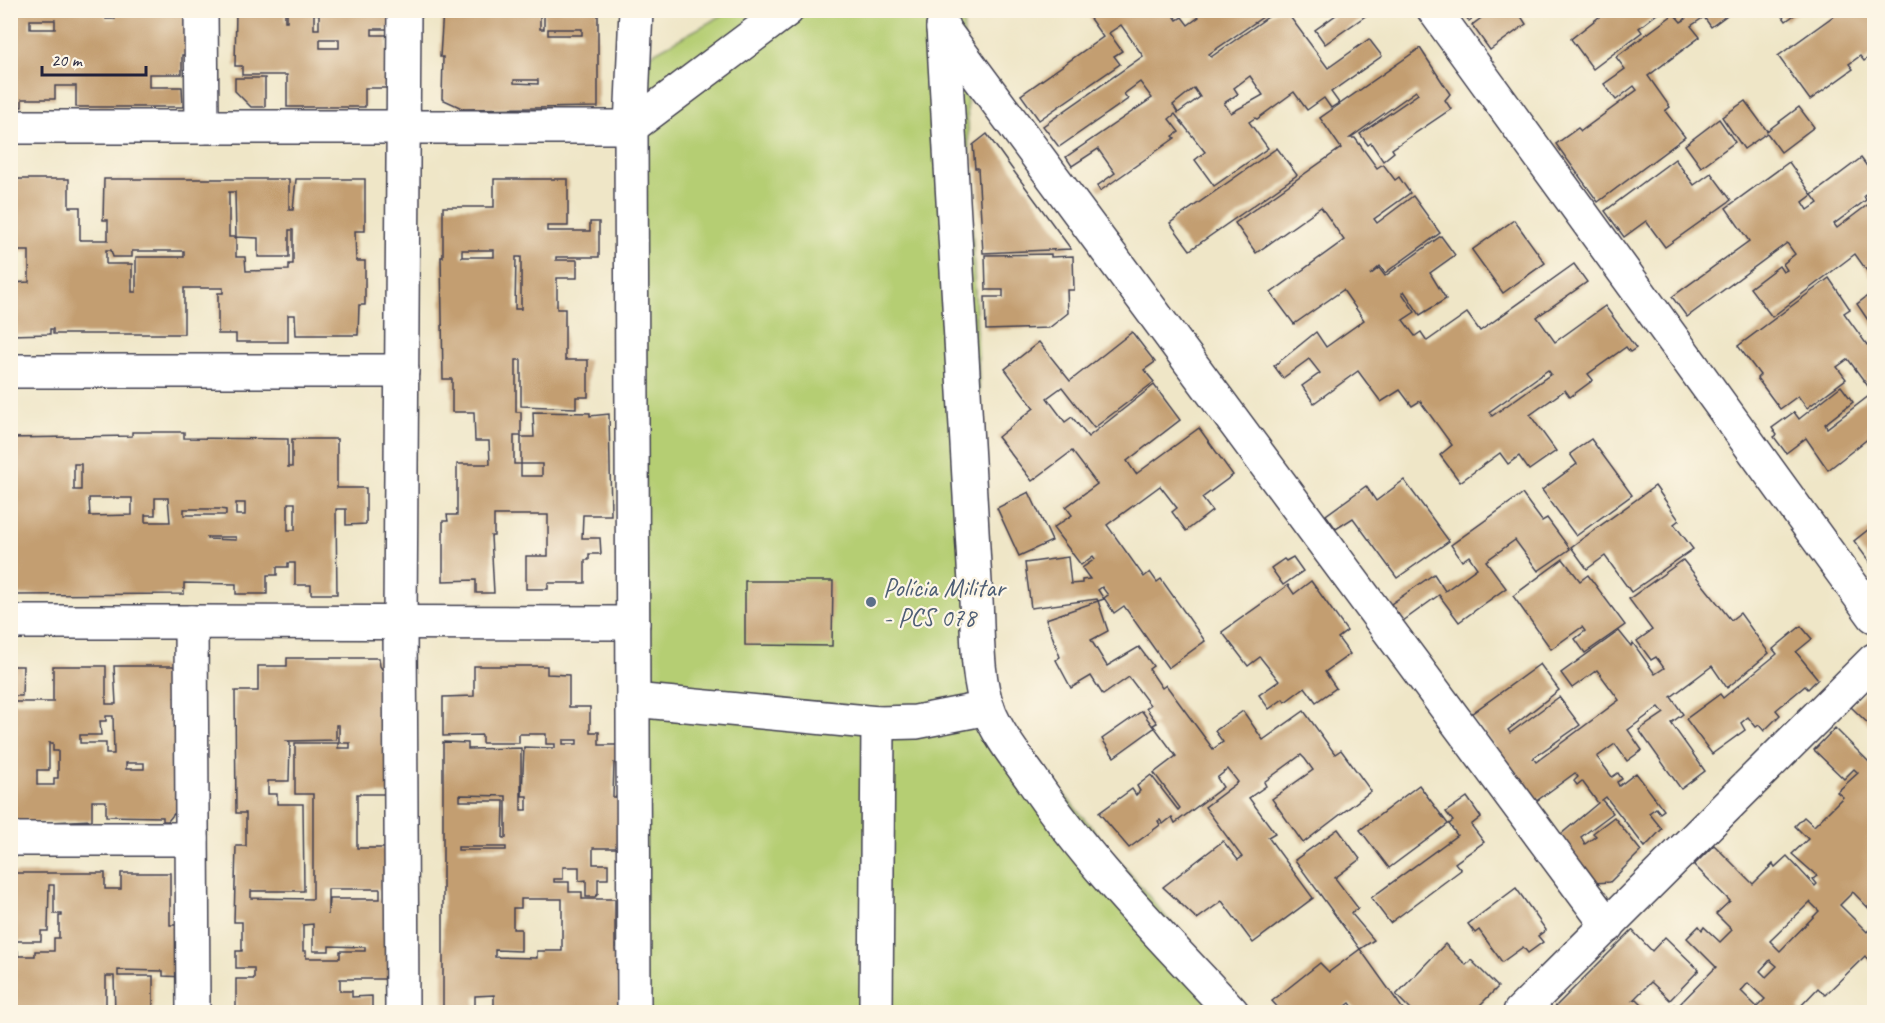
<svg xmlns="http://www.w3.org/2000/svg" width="1885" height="1023" font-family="Caveat,sans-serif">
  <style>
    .green { fill: #b5ce73; stroke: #6c7857; stroke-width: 1.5 }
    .building { fill: #c39e71; fill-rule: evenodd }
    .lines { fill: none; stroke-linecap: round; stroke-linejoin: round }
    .minor-casing { stroke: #413f50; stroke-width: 36 }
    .minor { stroke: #fff; stroke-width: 33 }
    .service-dot { fill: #5c6f8a; stroke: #fcf5e5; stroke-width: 2 }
    .labels { text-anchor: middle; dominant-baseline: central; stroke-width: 4.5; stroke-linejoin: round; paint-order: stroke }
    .service-label { font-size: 26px; fill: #4e5e75; stroke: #fcf5e5; text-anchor: start }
  </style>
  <rect width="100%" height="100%" fill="#fcf5e5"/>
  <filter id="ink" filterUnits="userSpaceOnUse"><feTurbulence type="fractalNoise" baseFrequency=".0167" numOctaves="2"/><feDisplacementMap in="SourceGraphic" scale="12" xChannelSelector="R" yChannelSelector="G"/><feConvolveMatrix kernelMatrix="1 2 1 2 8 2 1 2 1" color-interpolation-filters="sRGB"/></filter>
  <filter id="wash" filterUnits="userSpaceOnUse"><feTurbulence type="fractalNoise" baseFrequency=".008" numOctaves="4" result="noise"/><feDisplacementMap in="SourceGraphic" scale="24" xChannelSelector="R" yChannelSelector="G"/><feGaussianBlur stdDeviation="1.35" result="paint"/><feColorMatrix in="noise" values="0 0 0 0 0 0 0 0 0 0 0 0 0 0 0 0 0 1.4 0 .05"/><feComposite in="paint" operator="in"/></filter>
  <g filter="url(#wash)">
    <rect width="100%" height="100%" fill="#efe6c7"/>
    <polygon class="green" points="730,11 963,11 993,709 1245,1012 634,1012 635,63"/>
    <g id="blocks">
      <g class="building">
        <path d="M10,10H106V19H115V10H191V55H182V74H149V87H182L183,107H76V86H55V99H22V107H10ZM30,20H55V29H30Z"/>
        <path d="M236,10H285V21H287V10H314V29H319V14H316V10H398V29H372V35H387V88H365V107H287V75H242V66H235ZM320,39H339V48H320Z"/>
        <path d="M443,10H540V29H544V10H598V107L464,109L442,99L443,57H440ZM548,29H582V35H548ZM514,80H538V84L514,83Z"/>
        <path d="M1084,10H1170L1177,20L1182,17L1188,25L1199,17L1195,10H1273L1209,54L1211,57L1278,10H1285L1328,68L1369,39L1382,56L1331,92L1339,103L1331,108L1324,98L1307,110L1294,92L1257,119L1255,118L1249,122L1268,148L1214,186L1195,160L1205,152L1175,114L1169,119L1179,132L1173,136L1175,138L1100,191L1097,186L1115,173L1098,149L1072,166L1066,157L1152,98L1140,82L1124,94L1128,99L1059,147L1043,126L1143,56L1121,25L1109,33L1122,51L1114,56L1120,64L1039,120L1021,95L1103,37ZM1250,76L1263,95L1231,113L1224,103L1238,94L1234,88ZM1194,88L1200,97L1178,113L1173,105Z"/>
        <polygon points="1343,10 1374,10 1325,44 1315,30"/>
        <polygon points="1461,10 1483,10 1469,21"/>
        <polygon points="1492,10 1517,10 1526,24 1490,50 1472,25"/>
        <polygon points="1608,10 1662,10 1639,28 1642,32 1593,69 1571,39"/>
        <polygon points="1680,10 1734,10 1711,27 1704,17 1691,26 1700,37 1648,76 1670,107 1665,111 1685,137 1598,202 1556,144 1578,128 1581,131 1637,90 1634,86 1616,100 1604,84 1625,69 1616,57 1674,14 1681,22 1686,19"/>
        <polygon points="1778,10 1801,10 1786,21"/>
        <polygon points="1842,10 1874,10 1874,53 1864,61 1860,56 1849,64 1853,69 1810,100 1778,56"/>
        <path d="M1420,48L1450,94L1445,100L1451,109L1392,149L1394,152L1383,161L1371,143L1368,145L1360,134L1418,94L1416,91L1350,138H1355L1377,168L1383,164L1395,180L1399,177L1410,193L1374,219L1377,223L1413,196L1440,233L1385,273L1380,266L1370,275L1379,268L1385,276L1441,236L1455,255L1430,273L1446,299L1420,315L1404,291L1402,293L1415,312L1403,320L1415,336L1421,332L1427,341L1467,313L1480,331L1574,264L1587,282L1537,317L1555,342L1605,306L1636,348L1630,352L1626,347L1588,374L1593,380L1570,397L1565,390L1530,415L1556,451L1529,470L1519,456L1508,464L1500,453L1460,482L1440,455L1452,445L1420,401L1412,406L1400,390L1381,402L1358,371L1314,403L1302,386L1320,373L1309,359L1283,378L1274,366L1316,332L1326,347L1364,320L1343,290L1294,324L1271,293L1344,240L1321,207L1256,253L1235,223L1341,148L1320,118ZM1548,370L1551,374L1492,416L1489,412Z"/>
        <polygon points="235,78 265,78 265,107 251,107 235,91"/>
        <polygon points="1745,101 1767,131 1799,107 1814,127 1781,152 1767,133 1744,149 1722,117"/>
        <polygon points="1719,119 1735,142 1701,167 1685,145"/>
        <polygon points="987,134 1010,166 1071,249 983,253 978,168 975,168 973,145"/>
        <polygon points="1277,148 1297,175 1190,250 1170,223"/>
        <polygon points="1861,158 1874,176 1874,188 1864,196 1866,200 1834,224 1837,228 1874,200 1874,281 1855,254 1772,317 1750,288 1779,266 1783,272 1787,270 1783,264 1795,254 1787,243 1687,317 1672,297 1749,241 1726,208 1789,162 1812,195 1803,202 1808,210 1818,203 1812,195"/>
        <polygon points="1675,159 1694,185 1711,173 1731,200 1665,247 1646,221 1624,237 1605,211"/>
        <path d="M10,179H69V207H80V240H108V220H103L104,179H289V210H293L296,179H365V231H355L356,261H365V305H359L358,335H296L295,315H288V342H236V334H218V293H223V288H184V334H53V329H50V334L10,335V283L29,282V251H10ZM229,192H235L236,237H229ZM289,230H293V264H289V270L246,271L245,257H236V237L258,238V257H289ZM106,250H111L113,257H132V251H184V257H136V292H132V264H106Z"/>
        <path d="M494,179H568V226H547V231H590V222H599V257H556V260H577V278H557V309H565V360H588V397H576V408L521,406V360H516V412H521V436H514V464H521V476H542V464H521V437H534L533,412L590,413V416L609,414L611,515H583L582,538H600L601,554H589V560H585V583H548V589H526V556H548V515H494V536H491L494,593H476V580L443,581V521H448L447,515H457V464H490L489,441H475L474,412H452V379H443L441,257H443V207H494ZM462,250H494V257H462ZM516,257H521V309H515Z"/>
        <polygon points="1514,220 1545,263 1503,293 1472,250"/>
        <polygon points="1051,254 1051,257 1073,256 1074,290 1067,290 1068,313 1049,328 986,330 985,297 1003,297 1003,290 986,290 985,255"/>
        <polygon points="1829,278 1850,309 1844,313 1867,345 1874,339 1874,386 1870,389 1848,359 1837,367 1846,379 1807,408 1798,396 1780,409 1757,378 1760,375 1738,346"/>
        <polygon points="1874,291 1874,329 1857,304"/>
        <polygon points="1132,332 1155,362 1144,370 1154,382 1094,428 1062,387 1047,398 1065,422 1072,417 1088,437 1154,385 1180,420 1127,461 1136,474 1199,428 1233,475 1202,498 1212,511 1186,531 1172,512 1177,508 1160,486 1107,525 1144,577 1150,572 1157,582 1161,579 1205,641 1168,668 1124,606 1114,613 1104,598 1108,595 1102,587 1098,590 1104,599 1098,601 1097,599 1031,608 1025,563 1068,557 1071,584 1082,583 1082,580 1090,579 1082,568 1095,559 1093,556 1081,565 1053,528 1072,515 1066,507 1097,484 1072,451 1032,481 998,437 1034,408 1005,369 1039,342 1070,381"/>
        <polygon points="1841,386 1853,402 1825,424 1827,428 1874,392 1874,434 1828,470 1806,438 1786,453 1774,437 1777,435 1772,428 1794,412 1799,419"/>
        <path d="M132,432H184V438L288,439V467H292V439H337V488H366V524L346,525V509H336L337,594H311V585H295V563H288V567H277V575H267V594H236V584L184,583V594L10,595V438L132,436ZM74,464H81V490H74ZM89,498H132V515L90,516ZM155,498H168L170,522H145V515H155ZM236,503H245V515H236ZM288,503H295V530H288ZM184,509H220L226,510V515H184ZM207,537H236V540L207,539Z"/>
        <polygon points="1591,439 1632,495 1576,536 1542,490 1577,464 1570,454"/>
        <polygon points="1404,480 1449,541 1397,578 1353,518 1336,529 1326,515 1366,486 1376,501"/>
        <polygon points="1655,486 1679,520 1674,524 1693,549 1631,592 1605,556 1587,569 1571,547"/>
        <polygon points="1029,492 1052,541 1019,556 997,508"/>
        <polygon points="1522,494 1542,521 1547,518 1570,549 1538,571 1515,540 1486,561 1506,588 1459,622 1439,595 1403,621 1391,604 1434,574 1445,591 1477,568 1469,556 1462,561 1451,545"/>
        <polygon points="1874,525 1874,568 1854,541"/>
        <polygon points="1293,557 1303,571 1283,585 1271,568 1284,559 1286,561"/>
        <polygon points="1563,559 1580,581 1588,575 1625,625 1585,653 1575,639 1585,631 1582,627 1551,649 1513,596"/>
        <polygon points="1683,560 1731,620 1740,613 1769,653 1727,688 1712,666 1671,697 1683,714 1671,723 1705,771 1681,789 1639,730 1664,713 1659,707 1628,730 1642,750 1627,761 1615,744 1597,757 1612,777 1618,773 1622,779 1617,782 1619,786 1636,773 1664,810 1660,813 1656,808 1649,813 1662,829 1645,847 1606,797 1602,800 1613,813 1581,837 1585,844 1596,836 1593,833 1614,817 1641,851 1610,882 1594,883 1560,835 1598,803 1582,781 1577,785 1574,781 1578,777 1575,773 1535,802 1471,714 1540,664 1559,690 1508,730 1510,733 1559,697 1580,725 1533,758 1536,762 1619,700 1597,670 1572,688 1561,673 1619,631 1631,646 1633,643 1655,674 1664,668 1656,657 1651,660 1637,641 1652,630 1629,599"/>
        <polygon points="745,581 833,581 832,646 745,645"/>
        <polygon points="1311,581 1347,631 1338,638 1350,654 1325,672 1336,688 1316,702 1305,687 1285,702 1283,699 1269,709 1259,695 1279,681 1260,657 1248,666 1222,632 1288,585 1294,594"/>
        <polygon points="1098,601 1108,631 1091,640 1107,666 1139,647 1153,666 1149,669 1162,688 1166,685 1213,749 1223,742 1215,731 1243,711 1263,740 1304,711 1335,754 1341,750 1371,791 1303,843 1272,799 1313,770 1305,759 1301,755 1264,782 1266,786 1249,798 1275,833 1268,837 1313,898 1253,943 1222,901 1197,919 1163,887 1223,841 1238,860 1242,857 1205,807 1238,782 1228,769 1217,778 1223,787 1175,823 1172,817 1163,824 1160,820 1158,821 1160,825 1129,848 1099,813 1132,789 1136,795 1140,791 1137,786 1151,775 1178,810 1180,808 1154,773 1176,756 1153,725 1157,723 1146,708 1150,705 1129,677 1103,695 1091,676 1071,688 1056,660 1060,657 1046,619"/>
        <polygon points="1801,626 1812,639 1796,652 1818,679 1808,689 1805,686 1776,710 1780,715 1764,731 1759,725 1756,727 1748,717 1741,723 1745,730 1712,754 1686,719 1720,694 1723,698 1777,654 1773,649"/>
        <path d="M287,658H379L380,666L392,684V794H357V848H392L391,979H340V991H352V997L372,996V1012H315V1008H305L304,1012H236V979H254V968H236V951H242V922H234L236,846H246V813H236L235,691H258V666H287ZM336,725H339V743H350V748H338V743H295V794H313V899L251,898V891H304L303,804H277V794H268V781H289L290,743L287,741L336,740ZM328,889H380V899H329L328,915ZM313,924V951H329V946L365,947V951H340V958H306V951H303V925Z"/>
        <polygon points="10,666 23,666 22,696 10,696"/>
        <path d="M53,666H106V704H116L114,666H173L185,676L182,804L168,821H163V817L106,816V801H92V820L10,824V702H53ZM106,716H113L114,754H106V743H80V735H101L100,721H106ZM49,743H53V751H58V778H54V785H37V770H49ZM126,763H144V769H126Z"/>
        <path d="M474,666H547V674L569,675V707H590V732H599V745H621L620,763H614L613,797H620V848H593V864H608V879H598V894L595,897H586V880L579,881V867H563V879H554V882H569V892H582V899H615V951H620L619,1004L617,1012H494V995L475,996V1012H443V742L468,743V749L521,748V810H527V796H522L524,747L555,748V744H546V734H519V743H482V735L443,736V697L474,696ZM563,740H577V744H563ZM460,795L506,796V838H503L504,801H460ZM458,847H506V850H458ZM521,899H562V951H537V958L495,957V950L521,951V929H513V908H521Z"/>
        <polygon points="1874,683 1874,729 1851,707"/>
        <polygon points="1142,711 1154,728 1114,757 1102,739"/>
        <path d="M1835,728L1874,767V914L1853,892L1840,905L1867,932L1874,924V966L1865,956L1825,995L1818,988L1798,1009L1802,1012H1666L1674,1004L1677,1007L1716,967L1687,938L1699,926L1702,930L1704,927L1720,942L1732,930L1716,914L1730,901L1694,865L1714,845L1753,884L1773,864L1775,867L1787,856L1815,886L1817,884L1813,879L1817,876L1792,854L1808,839L1795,826L1804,817L1814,826L1843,797L1837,792L1858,773L1854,769L1844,779L1814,750ZM1810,902L1819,911L1780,951L1770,941ZM1770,960L1777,966L1766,977L1760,971ZM1748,983L1765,999L1757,1007L1741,991Z"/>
        <polygon points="1419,785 1448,824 1389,868 1360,830"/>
        <polygon points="1467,797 1481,817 1471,825 1484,842 1455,863 1461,870 1390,923 1371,898 1457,835 1449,824 1453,821 1446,812"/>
        <polygon points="1338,829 1360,859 1335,878 1358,908 1351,913 1374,940 1360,949 1405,1012 1357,1012 1350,1003 1338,1012 1282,1012 1272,1001 1320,963 1329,972 1360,949 1295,860"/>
        <polygon points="10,873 105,873 105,889 121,889 121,873 170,873 170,925 186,925 186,977 163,976 163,971 118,970 118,976 153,976 153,1012 115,1012 114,976 106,976 106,1012 10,1012 10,951 18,951 18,956 35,956 35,951 54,951 54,938 59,938 59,916 62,916 62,914 54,914 54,885 49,885 48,931 41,931 41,941 10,941"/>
        <polygon points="1516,888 1546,930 1538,936 1543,942 1528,953 1523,947 1502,962 1479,930 1475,933 1468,924"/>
        <polygon points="1632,930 1652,951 1665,937 1699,970 1670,1000 1651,982 1633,1000 1637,999 1650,1012 1558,1012 1554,1008"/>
        <polygon points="1445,944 1466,965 1471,960 1498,987 1473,1012 1413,1012 1396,995"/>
      </g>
    </g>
  </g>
  <g filter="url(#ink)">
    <use href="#blocks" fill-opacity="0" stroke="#413f50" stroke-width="1.5"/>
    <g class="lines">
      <defs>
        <g id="minor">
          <polyline points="201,10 202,127"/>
          <polyline points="1434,10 1874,616"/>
          <path d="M943,27L976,600C978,635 976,676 988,709C997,733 1016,757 1031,778C1089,864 1162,937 1232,1012"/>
          <polyline points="943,29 1608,926"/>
          <polyline points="10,127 631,127 787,10"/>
          <polyline points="10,371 402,371"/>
          <polyline points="10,622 191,622"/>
          <polyline points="633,700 878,723 916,722 988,708"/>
          <polyline points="10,839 192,839"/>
          <polyline points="193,1012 191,622 633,623"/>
          <polyline points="402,1012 400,622 404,10"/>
          <polyline points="634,1012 631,127 636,10"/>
          <polyline points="876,1012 878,723"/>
          <polyline points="1520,1012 1874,660"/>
        </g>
      </defs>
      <use href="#minor" class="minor-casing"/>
      <use href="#minor" class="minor"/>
    </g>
  </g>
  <circle class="service-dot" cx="871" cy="602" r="6"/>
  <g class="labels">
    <g class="service-label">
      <text x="883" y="587">Polícia Militar<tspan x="883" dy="30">- PCS 078</tspan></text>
    </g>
  </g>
  <rect width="1885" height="1023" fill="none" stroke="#fcf5e5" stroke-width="36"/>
  <path d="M42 66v9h104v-9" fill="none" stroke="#22223b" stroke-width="3"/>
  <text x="51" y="66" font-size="18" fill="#22223b" stroke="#fcf5e5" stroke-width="4.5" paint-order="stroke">20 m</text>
</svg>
